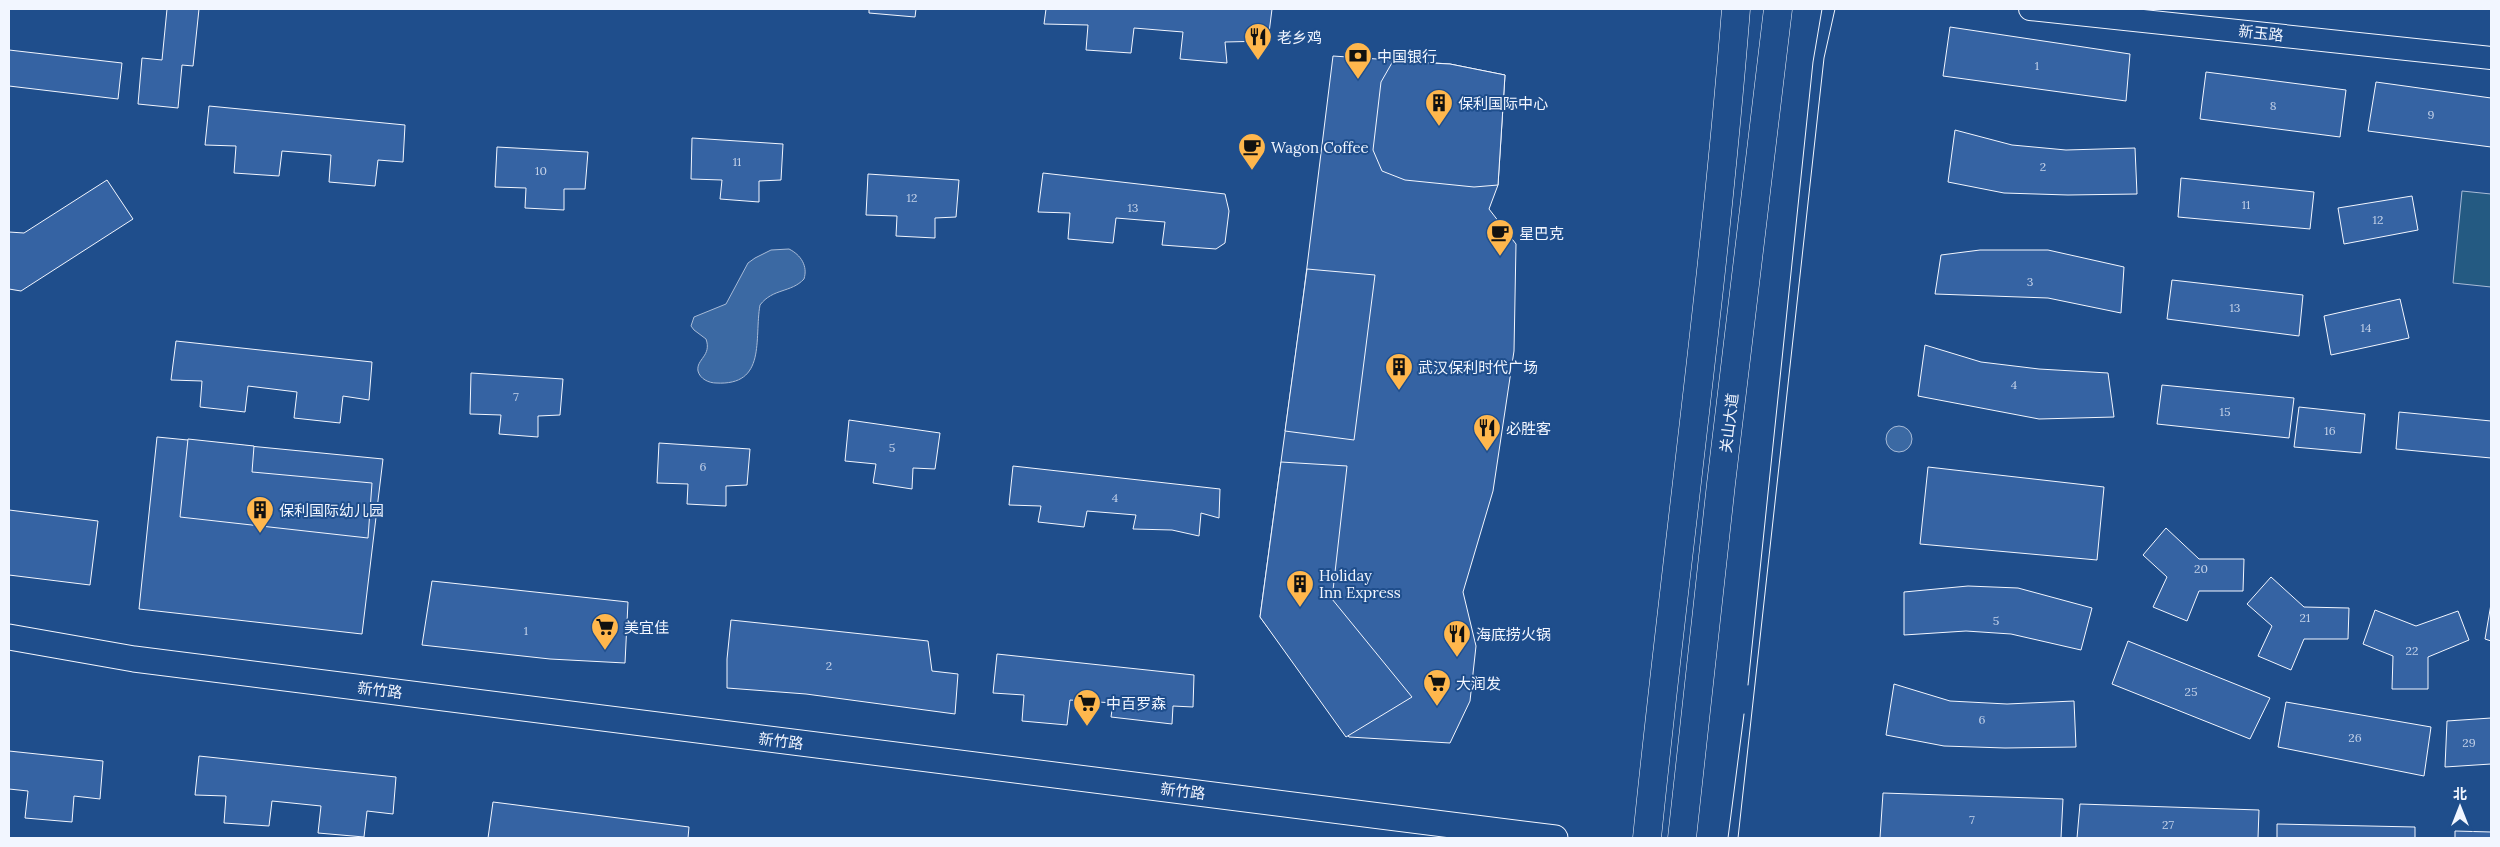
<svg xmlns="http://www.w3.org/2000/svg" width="2500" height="847" font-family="Lora,'Noto Sans SC',serif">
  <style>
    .green { fill: #245a82; stroke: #a8bbd7 }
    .water { fill: #3b69a3; stroke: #a8bbd7 }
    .building { fill: #3563a3; stroke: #f2f6ff }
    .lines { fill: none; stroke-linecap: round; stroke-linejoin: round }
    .tertiary-casing { stroke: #f2f6ff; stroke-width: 24 }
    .secondary-casing { stroke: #f2f6ff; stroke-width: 27 }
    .primary-casing { stroke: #f2f6ff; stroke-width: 29 }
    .tertiary { stroke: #1f4e8c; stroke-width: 22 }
    .secondary { stroke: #1f4e8c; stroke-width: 25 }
    .primary { stroke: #1f4e8c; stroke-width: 28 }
    .tram { stroke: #f2f6ff; stroke-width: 1 }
    .labels { text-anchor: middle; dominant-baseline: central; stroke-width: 4; stroke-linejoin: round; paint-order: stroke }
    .number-label { font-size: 12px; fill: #c3d1e8 }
    .street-label { font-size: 15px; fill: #f2f6ff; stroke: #1f4e8c }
    .poi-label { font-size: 15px; fill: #f2f6ff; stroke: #1f4e8c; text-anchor: start }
  </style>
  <rect width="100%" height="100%" fill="#1f4e8c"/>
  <polygon class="green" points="2462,191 2491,194 2491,287 2453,283"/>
  <g class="water">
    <path d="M789,249C801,255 808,266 804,279C791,293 773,288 760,305C754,339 767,386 716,383C709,383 700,379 698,371C696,359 712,356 706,339L694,330L691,326L694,317L726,304L748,263L755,258L771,250Z"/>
    <circle cx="1899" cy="439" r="13"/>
  </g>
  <g class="building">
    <polygon points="167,9 199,9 193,66 182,65 178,108 138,104 142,58 162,60"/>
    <polygon points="869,9 916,9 915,17 869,13"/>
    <polygon points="1046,9 1272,9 1268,41 1225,42 1227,63 1180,59 1183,32 1134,28 1131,53 1086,50 1088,25 1044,24"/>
    <polygon points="1950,27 2130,54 2126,101 1943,76"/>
    <polygon points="9,50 122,63 118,99 9,86"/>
    <polygon points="1333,56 1450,64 1505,75 1498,185 1489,209 1516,244 1514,351 1493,491 1463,592 1476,646 1470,701 1450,743 1349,737 1260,617 1303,299"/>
    <polygon points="1393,61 1450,64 1505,75 1498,185 1474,187 1405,180 1382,171 1373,150 1381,82"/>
    <polygon points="2206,72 2346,90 2340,137 2200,119"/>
    <polygon points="2376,82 2491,98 2491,147 2368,131"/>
    <polygon points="209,106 405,125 403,162 378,160 375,186 329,182 331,155 282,151 279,176 234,173 236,146 205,145"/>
    <polygon points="1955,130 2012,145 2066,150 2135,148 2137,194 2068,195 2004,193 1948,182"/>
    <polygon points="692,138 783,144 781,180 759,181 759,202 720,199 722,180 691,179"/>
    <polygon points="497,147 588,152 585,189 564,189 564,210 525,208 526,188 495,187"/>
    <polygon points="1043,173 1225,194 1229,211 1225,243 1216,249 1162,245 1165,222 1116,218 1113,243 1068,239 1070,213 1038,212"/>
    <polygon points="868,174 959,180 956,217 935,218 935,238 896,236 897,216 866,215"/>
    <polygon points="2181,178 2314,192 2310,229 2178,217"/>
    <polygon points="107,180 133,219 21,291 9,289 9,232 24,233"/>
    <polygon points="2412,196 2418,230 2344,244 2338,208"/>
    <polygon points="1980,250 2048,250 2124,267 2121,313 2048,298 1935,294 1941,255"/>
    <polygon points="1307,269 1375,275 1354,440 1285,431"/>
    <polygon points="2172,280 2303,295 2299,336 2167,319"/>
    <polygon points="2400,299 2409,338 2331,355 2324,316"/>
    <polygon points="176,341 372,362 369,400 343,396 340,423 294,418 297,392 248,386 245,412 200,407 202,381 171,380"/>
    <polygon points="1925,345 1981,362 2039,369 2108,373 2114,417 2039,419 1918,396"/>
    <polygon points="471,373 563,379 560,415 538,416 538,437 499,434 501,415 470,414"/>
    <polygon points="2162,385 2294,398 2289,438 2157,424"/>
    <polygon points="2299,407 2365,414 2361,453 2294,447"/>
    <polygon points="2399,412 2491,421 2491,458 2396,449"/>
    <polygon points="849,420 940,433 935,469 913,468 912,489 873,483 876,464 845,461"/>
    <polygon points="157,437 383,459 362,634 139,609"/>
    <polygon points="188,439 254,446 252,472 372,483 368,538 180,517"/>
    <polygon points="659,443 750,449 747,485 726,486 726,506 687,504 688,484 657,483"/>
    <polygon points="1281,462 1347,466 1332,599 1412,697 1346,737 1260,617"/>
    <polygon points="1013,466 1220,489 1219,518 1201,513 1199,536 1172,530 1133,529 1136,515 1087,511 1084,527 1038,522 1041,506 1009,505"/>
    <polygon points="1928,467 2104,487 2097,560 1920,544"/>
    <polygon points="9,510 98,521 90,585 9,575"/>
    <polygon points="2166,528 2199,559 2244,559 2243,591 2199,591 2187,621 2153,607 2167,577 2143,555"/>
    <polygon points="2271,577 2304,607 2349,608 2348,639 2304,639 2291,670 2258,656 2272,626 2247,604"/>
    <polygon points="432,581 628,602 625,663 550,659 422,645"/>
    <polygon points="1968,586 2018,588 2092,608 2081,650 2011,634 1966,631 1904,635 1904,592"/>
    <polygon points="2491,604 2491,641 2485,639"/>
    <polygon points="2375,610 2416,626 2458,611 2469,640 2428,657 2428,689 2392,689 2393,656 2363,644"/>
    <polygon points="731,620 928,641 932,671 958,674 955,714 806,694 727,688 727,659"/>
    <polygon points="2128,641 2270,698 2250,739 2112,684"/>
    <polygon points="997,654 1194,675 1193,707 1173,706 1172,724 1111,717 1113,703 1070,700 1067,725 1022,721 1024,695 993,693"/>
    <polygon points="1894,684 1950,701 2007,704 2074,701 2076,747 2005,748 1944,746 1886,735"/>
    <polygon points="2286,702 2431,727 2424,776 2278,747"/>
    <polygon points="2491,718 2491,764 2445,767 2447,721"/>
    <polygon points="9,751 103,761 100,799 74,796 72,822 25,818 28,791 9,789"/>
    <polygon points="199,756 396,777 393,814 367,811 364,837 318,833 321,806 272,801 269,826 224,823 226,796 195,795"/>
    <polygon points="1883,793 2063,799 2061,838 1880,838"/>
    <polygon points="493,802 689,827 688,838 488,838"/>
    <polygon points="2080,804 2259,810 2258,838 2077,838"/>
    <polygon points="2277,824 2415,827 2415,838 2277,838"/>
    <polygon points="2455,831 2491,832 2491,838 2455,838"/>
  </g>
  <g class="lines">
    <defs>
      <polyline id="tertiary" points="2030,9 2491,58"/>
      <polyline id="secondary" points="9,637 134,659 1555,838"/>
      <g id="primary">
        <path d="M1647,838C1675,562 1714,286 1736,9"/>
        <polyline points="1682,838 1721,484 1778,9"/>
      </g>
    </defs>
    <use href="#tertiary" class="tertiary-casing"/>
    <use href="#secondary" class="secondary-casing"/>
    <use href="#primary" class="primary-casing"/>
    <use href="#tertiary" class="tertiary"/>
    <use href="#secondary" class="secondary"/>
    <use href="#primary" class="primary"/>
    <g class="tram">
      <polyline points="1748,685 1813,62 1822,9"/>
      <polyline points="1728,838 1744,714"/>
      <polyline points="1738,838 1824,58 1835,9"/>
    </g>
  </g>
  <defs>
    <symbol id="restaurant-pin" viewBox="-11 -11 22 30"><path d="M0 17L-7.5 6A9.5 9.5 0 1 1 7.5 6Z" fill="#ffb74d" stroke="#1f4e8c"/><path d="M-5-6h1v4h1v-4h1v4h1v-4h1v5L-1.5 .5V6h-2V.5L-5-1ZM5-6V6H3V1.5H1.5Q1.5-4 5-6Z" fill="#111"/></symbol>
    <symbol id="bank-pin" viewBox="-11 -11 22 30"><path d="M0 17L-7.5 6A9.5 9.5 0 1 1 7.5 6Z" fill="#ffb74d" stroke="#1f4e8c"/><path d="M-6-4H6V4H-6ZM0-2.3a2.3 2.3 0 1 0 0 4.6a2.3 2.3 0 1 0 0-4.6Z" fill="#111"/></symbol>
    <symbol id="building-pin" viewBox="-11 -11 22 30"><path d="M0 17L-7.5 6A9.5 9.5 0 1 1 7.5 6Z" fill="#ffb74d" stroke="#1f4e8c"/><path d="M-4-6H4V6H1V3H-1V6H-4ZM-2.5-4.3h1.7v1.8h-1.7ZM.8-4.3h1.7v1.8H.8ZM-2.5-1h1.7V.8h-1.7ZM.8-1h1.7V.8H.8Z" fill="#111"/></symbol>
    <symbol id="cafe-pin" viewBox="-11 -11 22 30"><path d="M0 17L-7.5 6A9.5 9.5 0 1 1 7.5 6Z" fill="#ffb74d" stroke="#1f4e8c"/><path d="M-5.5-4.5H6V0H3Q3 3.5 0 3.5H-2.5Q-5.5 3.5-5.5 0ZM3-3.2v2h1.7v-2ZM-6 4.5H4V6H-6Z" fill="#111"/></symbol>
    <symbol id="supermarket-pin" viewBox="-11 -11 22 30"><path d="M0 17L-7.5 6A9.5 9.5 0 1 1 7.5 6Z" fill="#ffb74d" stroke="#1f4e8c"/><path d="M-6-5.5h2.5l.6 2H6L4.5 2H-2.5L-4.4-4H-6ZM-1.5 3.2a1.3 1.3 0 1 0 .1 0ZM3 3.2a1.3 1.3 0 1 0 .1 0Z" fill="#111"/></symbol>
  </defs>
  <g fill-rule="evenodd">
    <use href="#restaurant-pin" x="1242" y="21" width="32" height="43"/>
    <use href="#bank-pin" x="1342" y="40" width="32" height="43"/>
    <use href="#building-pin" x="1423" y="87" width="32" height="43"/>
    <use href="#cafe-pin" x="1236" y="131" width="32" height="43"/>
    <use href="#cafe-pin" x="1484" y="217" width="32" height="43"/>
    <use href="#building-pin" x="1383" y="351" width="32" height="43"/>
    <use href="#restaurant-pin" x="1471" y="412" width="32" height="43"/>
    <use href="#building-pin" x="244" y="494" width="32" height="43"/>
    <use href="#building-pin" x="1284" y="568" width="32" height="43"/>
    <use href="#supermarket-pin" x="589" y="611" width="32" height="43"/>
    <use href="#restaurant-pin" x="1441" y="618" width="32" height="43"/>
    <use href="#supermarket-pin" x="1421" y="667" width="32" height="43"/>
    <use href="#supermarket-pin" x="1071" y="687" width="32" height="43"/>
  </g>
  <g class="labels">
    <g class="number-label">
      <text x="2037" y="65">1</text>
      <text x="2273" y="105">8</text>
      <text x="2431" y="114">9</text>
      <text x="737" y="161">11</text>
      <text x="2043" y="166">2</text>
      <text x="541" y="170">10</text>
      <text x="912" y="197">12</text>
      <text x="2246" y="204">11</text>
      <text x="1133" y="207">13</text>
      <text x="2378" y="219">12</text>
      <text x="2030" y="281">3</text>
      <text x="2235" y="307">13</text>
      <text x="2366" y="327">14</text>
      <text x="2014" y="384">4</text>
      <text x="516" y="396">7</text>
      <text x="2225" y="411">15</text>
      <text x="2330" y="430">16</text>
      <text x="892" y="447">5</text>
      <text x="703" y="466">6</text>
      <text x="1115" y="497">4</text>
      <text x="2201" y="568">20</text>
      <text x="2305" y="617">21</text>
      <text x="1996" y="620">5</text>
      <text x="526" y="630">1</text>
      <text x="2412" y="650">22</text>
      <text x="829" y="665">2</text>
      <text x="2191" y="691">25</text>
      <text x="1982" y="719">6</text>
      <text x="2355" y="737">26</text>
      <text x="2469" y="742">29</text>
      <text x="1972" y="819">7</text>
      <text x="2168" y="824">27</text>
    </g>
    <g class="street-label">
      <text transform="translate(2261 33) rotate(6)">新玉路</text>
      <text transform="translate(1729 423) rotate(-83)">关山大道</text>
      <text transform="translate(380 690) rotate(7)">新竹路</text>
      <text transform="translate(781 741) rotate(7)">新竹路</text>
      <text transform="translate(1183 791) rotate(7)">新竹路</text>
    </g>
    <g class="poi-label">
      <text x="1277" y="37">老乡鸡</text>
      <text x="1377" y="56">中国银行</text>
      <text x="1458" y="103">保利国际中心</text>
      <text x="1271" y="147">Wagon Coffee</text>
      <text x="1519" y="233">星巴克</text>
      <text x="1418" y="367">武汉保利时代广场</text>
      <text x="1506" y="428">必胜客</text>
      <text x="279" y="510">保利国际幼儿园</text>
      <text x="1319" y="575">Holiday<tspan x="1319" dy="17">Inn Express</tspan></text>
      <text x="624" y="627">美宜佳</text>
      <text x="1476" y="634">海底捞火锅</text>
      <text x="1456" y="683">大润发</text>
      <text x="1106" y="703">中百罗森</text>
    </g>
  </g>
  <rect width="2500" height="847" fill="none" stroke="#f2f6ff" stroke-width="20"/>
  <g transform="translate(2460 807)" stroke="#1f4e8c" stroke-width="4" paint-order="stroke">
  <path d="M0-4L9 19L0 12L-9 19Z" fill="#f2f6ff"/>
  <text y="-8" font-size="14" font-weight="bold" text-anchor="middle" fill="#f2f6ff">北</text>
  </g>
</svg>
